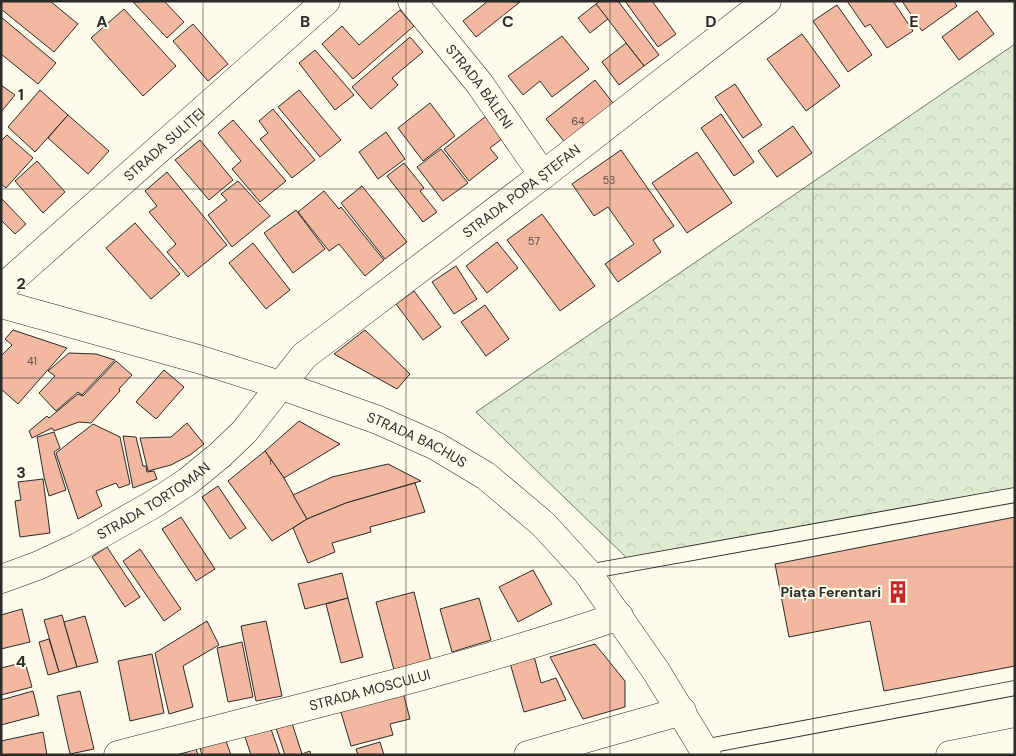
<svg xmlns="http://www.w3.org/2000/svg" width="1016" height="756" font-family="'DM Sans',sans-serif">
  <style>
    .park { fill: url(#park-crowns); stroke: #74746e }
    .building { fill: #f2b8a0; stroke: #2b2b2b }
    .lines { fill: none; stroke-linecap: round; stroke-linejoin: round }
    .service-casing { stroke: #2b2b2b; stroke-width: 16 }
    .minor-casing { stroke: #2b2b2b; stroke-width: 29 }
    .tertiary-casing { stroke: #2b2b2b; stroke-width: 29 }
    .service { stroke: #fdfbea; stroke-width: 14 }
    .minor { stroke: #fdfbea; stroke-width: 28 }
    .tertiary { stroke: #fdfbea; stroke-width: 28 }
    .grid { fill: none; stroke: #2b2b2b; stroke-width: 1; stroke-opacity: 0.55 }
    .labels { text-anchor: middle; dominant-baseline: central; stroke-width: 4; stroke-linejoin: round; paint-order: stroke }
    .number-label { font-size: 11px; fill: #5d4e48 }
    .street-label { font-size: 14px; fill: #2b2b2b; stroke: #fdfbea }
    .poi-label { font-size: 14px; font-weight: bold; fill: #2b2b2b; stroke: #fdfbea; text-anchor: end }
    .grid-label { font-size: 16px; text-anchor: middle; font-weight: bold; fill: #2b2b2b; stroke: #fdfbea; stroke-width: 4; stroke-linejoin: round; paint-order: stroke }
  </style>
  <defs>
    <pattern id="park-crowns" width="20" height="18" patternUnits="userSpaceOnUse" patternTransform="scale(1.25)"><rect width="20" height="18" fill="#deebd1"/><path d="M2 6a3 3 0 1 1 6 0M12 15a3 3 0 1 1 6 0" fill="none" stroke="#bfcab4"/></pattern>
  </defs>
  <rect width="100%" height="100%" fill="#fdfbea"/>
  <polygon class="park" points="1015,44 1015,491 630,561 476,412"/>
  <g class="building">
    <polygon points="1,1 50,1 78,24 54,52 1,9"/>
    <polygon points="164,1 184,22 167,38 133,2"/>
    <polygon points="488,1 520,2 476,37 463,21"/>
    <polygon points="600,1 618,1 659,55 644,66 596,4"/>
    <polygon points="625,1 652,1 676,34 658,47"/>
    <polygon points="847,1 893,1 913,31 887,48 870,24 865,27"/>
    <polygon points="902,1 954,1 957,6 922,31"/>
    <polygon points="596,4 608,19 590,33 578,18"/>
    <polygon points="837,5 872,55 848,72 813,21"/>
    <polygon points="124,9 176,66 143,96 91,38"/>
    <polygon points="400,10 414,26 353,79 322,44 342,26 359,45"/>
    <polygon points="977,11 994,34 959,60 942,37"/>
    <polygon points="1,17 56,63 38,84 1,54"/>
    <polygon points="193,24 228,64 208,81 173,41"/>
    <polygon points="802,34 840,86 806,111 767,59"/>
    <polygon points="562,36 589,69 552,97 540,81 523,95 508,76"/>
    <polygon points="410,37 423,52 392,78 398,85 371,109 352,87"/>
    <polygon points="626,43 644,66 619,85 602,62"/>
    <polygon points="315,50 354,95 335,110 299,63"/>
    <polygon points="595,80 616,107 567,145 546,119"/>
    <polygon points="735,84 762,125 743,138 715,97"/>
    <polygon points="1,85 15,95 1,112"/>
    <polygon points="40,90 68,115 35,152 8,127"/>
    <polygon points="299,90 341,140 320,157 278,107"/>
    <polygon points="430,103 455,136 423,161 398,128"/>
    <polygon points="273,109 315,160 292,178 260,139 268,133 259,121"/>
    <polygon points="490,113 507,135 490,148 498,158 469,181 444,149"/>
    <polygon points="721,114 754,162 734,176 701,128"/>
    <polygon points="68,115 109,151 88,174 48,138"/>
    <polygon points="233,120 286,181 260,202 232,169 241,161 218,133"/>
    <polygon points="793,126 812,153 777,177 758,151"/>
    <polygon points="386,132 405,159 378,179 359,152"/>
    <polygon points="7,135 33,158 6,188 1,184 1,141"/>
    <polygon points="200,140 233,180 209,200 175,160"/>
    <polygon points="441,149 468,183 443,201 417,167"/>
    <polygon points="621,150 674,226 653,240 661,252 618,282 605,264 634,244 608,207 594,216 572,184"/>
    <polygon points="697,152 732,203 687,233 652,183"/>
    <polygon points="37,161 65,192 43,213 15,181"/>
    <polygon points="404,163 424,188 420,191 437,212 423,222 387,176"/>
    <polygon points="167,172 227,245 188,277 167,252 176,244 149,212 157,206 145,191"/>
    <polygon points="238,181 270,216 232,247 208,215 227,200 221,194"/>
    <polygon points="362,186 407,242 385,259 341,203"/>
    <polygon points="324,191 339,209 341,207 384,260 365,276 339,244 329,251 298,212"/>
    <polygon points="1,198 26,224 15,234 1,220"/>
    <polygon points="296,210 325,249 293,273 264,233"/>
    <polygon points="542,214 595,286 560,311 507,240"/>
    <polygon points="135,223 180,274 151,299 106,248"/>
    <polygon points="497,242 518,268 487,293 466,266"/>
    <polygon points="253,243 290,290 266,309 229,263"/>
    <polygon points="456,266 477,299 454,314 432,282"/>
    <polygon points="414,291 441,327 423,340 396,304"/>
    <polygon points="485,305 509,339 486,356 461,322"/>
    <polygon points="13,330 67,348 18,404 1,389 1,356 12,345 5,339"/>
    <polygon points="365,330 410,374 397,389 334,354"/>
    <polygon points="69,353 96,354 115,360 82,395 78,392 56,411 39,393 55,376 48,371"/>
    <polygon points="116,361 132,375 119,389 120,391 91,423 79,422 54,431 52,428 32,438 29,431 47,416 49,418 78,394 83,396"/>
    <polygon points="164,370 184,387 156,419 136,402"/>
    <polygon points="299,421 340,444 284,478 265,451"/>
    <polygon points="187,423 204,444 190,455 171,465 148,471 140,438 171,437"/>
    <polygon points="93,424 120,437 130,484 119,488 116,483 96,491 102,506 78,519 56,453"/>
    <polygon points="54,432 60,448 54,452 66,490 49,496 44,477 37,437"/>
    <polygon points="123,436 136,437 143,466 146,466 147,472 154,471 157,479 133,488"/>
    <polygon points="265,451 284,478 307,519 272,541 228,481"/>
    <polygon points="388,464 421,481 346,503 307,519 293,495 332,477"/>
    <polygon points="43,479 50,533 20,537 15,501 21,500 18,482"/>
    <polygon points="415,483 425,512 370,527 371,532 332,543 335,552 308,563 293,528 307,519 346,503"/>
    <polygon points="218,486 246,528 230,539 202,497"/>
    <polygon points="181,517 215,569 196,581 162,529"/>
    <polygon points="1015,517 1015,666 884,691 870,621 789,637 775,564"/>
    <polygon points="107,547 140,597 125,607 92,557"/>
    <polygon points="140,549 181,609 164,621 123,561"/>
    <polygon points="533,570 552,604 518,622 499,587"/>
    <polygon points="342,573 348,598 305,609 298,584"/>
    <polygon points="414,592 431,661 394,670 376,602"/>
    <polygon points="348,598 363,657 341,663 326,604"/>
    <polygon points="479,598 491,640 452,652 440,609"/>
    <polygon points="22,609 30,642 1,649 1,615"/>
    <polygon points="62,615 77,667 59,672 44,620"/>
    <polygon points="85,616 98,662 77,667 64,622"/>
    <polygon points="207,621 219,645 183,666 193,707 169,714 155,653"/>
    <polygon points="266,621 282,696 256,701 241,626"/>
    <polygon points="49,639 59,672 48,675 39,642"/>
    <polygon points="242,642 253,697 228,702 217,648"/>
    <polygon points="595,644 625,681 625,707 583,719 550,657"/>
    <polygon points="152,654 164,713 130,721 118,661"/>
    <polygon points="534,656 541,683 556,678 566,700 524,712 510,663"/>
    <polygon points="25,662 32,687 1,695 1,668"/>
    <polygon points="33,691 39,715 1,725 1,700"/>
    <polygon points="80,691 94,749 70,754 57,696"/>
    <polygon points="403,692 410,719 390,724 393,735 351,746 340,709"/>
    <polygon points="291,720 302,754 310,751 311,755 285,755 275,725"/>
    <polygon points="270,726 280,755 251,755 244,734"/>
    <polygon points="43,732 47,755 1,755 1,741"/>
    <polygon points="226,741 231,755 202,755 200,748"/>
    <polygon points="380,742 384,755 358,755 356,749"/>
    <polygon points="196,749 198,755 178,755"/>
  </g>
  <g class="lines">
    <defs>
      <g id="service">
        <polyline points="587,572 1015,495"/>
        <polyline points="703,747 1015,688"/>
      </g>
      <g id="minor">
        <path id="s1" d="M412,1L479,83L543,175"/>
        <path id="s2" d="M1,289L326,1"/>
        <path id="s3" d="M1,579L37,566L78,547L152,505L187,482L220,455L244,432L304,356L543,175L767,1"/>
        <path id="s4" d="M118,755C285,711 456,672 619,616"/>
        <polyline points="950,755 1015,742"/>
      </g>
      <g id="tertiary">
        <path id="s5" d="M1,304L198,359L280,385L378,420L436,446L486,476L543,524L587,572L656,671L707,755"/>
        <polyline points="528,755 682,711"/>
      </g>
    </defs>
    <use href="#service" class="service-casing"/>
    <use href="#minor" class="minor-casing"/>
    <use href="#tertiary" class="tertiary-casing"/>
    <use href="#service" class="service"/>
    <use href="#minor" class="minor"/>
    <use href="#tertiary" class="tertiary"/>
  </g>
  <path class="grid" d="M203,1V755M406,1V755M610,1V755M813,1V755M1,189H1015M1,378H1015M1,567H1015"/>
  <defs>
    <symbol id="building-bare" viewBox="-9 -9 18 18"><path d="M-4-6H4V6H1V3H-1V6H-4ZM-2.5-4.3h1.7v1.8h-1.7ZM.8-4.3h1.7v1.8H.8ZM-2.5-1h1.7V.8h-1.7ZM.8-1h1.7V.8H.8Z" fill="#c62828" stroke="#fdfbea" stroke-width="2.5" paint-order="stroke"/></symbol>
  </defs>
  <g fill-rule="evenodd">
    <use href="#building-bare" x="882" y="576" width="32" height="32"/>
  </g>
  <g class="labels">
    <g class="number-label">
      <text x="578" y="121">64</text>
      <text x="609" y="180">53</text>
      <text x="534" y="241">57</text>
      <text x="32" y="361">41</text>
      <text x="270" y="461">1</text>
    </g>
    <g class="street-label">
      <text stroke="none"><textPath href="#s1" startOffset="109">STRADA BĂLENI</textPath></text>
      <text stroke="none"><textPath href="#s2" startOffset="218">STRADA SULIȚEI</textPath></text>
      <text stroke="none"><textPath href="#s3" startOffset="656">STRADA POPA ȘTEFAN</textPath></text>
      <text stroke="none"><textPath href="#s5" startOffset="438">STRADA BACHUS</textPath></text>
      <text stroke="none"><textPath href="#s3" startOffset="172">STRADA TORTOMAN</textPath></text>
      <text stroke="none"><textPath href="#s4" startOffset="260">STRADA MOSCULUI</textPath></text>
    </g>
    <g class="poi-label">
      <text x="881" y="592">Piața Ferentari</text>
    </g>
  </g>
  <g class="grid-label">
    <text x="102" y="27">A</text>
    <text x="305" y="27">B</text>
    <text x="508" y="27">C</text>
    <text x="711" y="27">D</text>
    <text x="914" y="27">E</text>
    <text x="21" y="100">1</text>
    <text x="21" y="289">2</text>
    <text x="21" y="478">3</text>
    <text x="21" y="667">4</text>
  </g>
  <rect width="1016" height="756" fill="none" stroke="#2b2b2b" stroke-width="5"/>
</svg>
